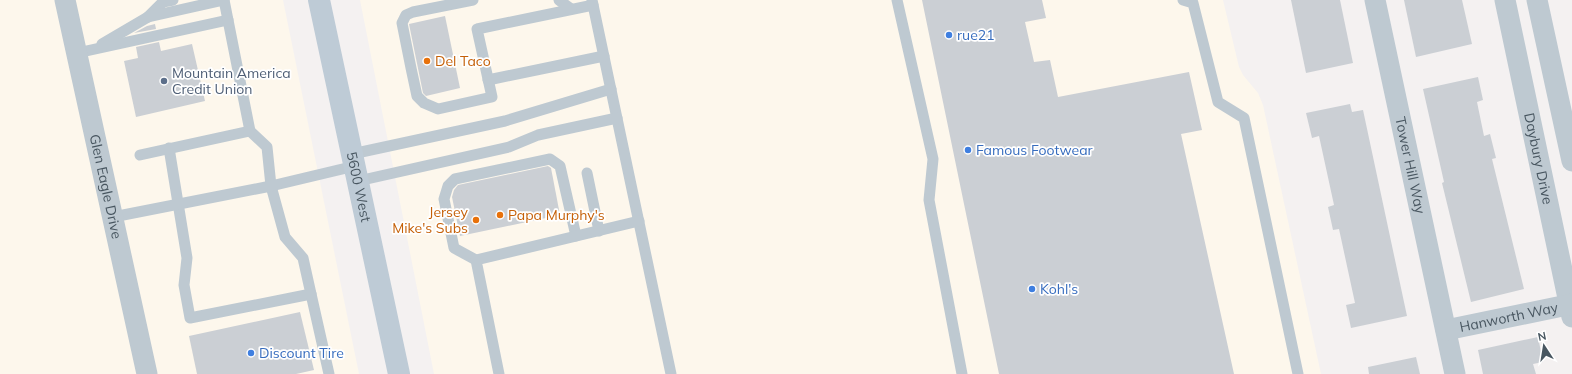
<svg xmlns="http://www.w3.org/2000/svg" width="1572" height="374" font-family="Mulish,sans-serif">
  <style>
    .commercial { fill: #fdf7ec }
    .building { fill: #cbcfd4 }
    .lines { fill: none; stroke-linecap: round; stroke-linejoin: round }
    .lane { stroke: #bec9d1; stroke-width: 11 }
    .street { stroke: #bec9d1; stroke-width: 21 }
    .secondary { stroke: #becbd6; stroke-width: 22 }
    .shop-dot { fill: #3f7fe0; stroke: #fff; stroke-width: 1.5 }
    .food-dot { fill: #e8710a; stroke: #fff; stroke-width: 1.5 }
    .service-dot { fill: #5c6f8a; stroke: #fff; stroke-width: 1.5 }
    .labels { text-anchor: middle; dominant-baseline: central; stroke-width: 3.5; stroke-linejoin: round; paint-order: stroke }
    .shop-label { font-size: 14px; fill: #366cbe; stroke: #fff; text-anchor: start }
    .food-label { font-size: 14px; fill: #c56008; stroke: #fff; text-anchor: start }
    .service-label { font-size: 14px; fill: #4e5e75; stroke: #fff; text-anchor: start }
    .street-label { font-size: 14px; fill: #485660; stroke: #fff }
  </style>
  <rect width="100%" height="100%" fill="#f4f1f1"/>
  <g class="commercial">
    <polygon points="0,0 283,0 359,374 0,374"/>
    <polygon points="360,0 1223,0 1239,67 1243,75 1258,93 1263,105 1321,374 434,374"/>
  </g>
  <g class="building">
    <polygon points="922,0 1042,0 1046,18 1025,22 1034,62 1050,60 1058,97 1189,72 1202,130 1181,134 1234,374 999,374"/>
    <polygon points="1291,0 1340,0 1353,63 1306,73"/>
    <polygon points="1404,0 1462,0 1472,44 1416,57"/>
    <polygon points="445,16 460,88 426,96 423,93 409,24"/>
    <polygon points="155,24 156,29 134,33 147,26"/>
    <polygon points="159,42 161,51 192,44 205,101 136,117 124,61 138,58 136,47"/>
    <polygon points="1478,77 1483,100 1477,102 1484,136 1490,134 1496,158 1492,159 1524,289 1471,302 1442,183 1444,182 1423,89"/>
    <polygon points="1350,104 1352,112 1363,110 1407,316 1351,328 1346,305 1355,303 1339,229 1333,230 1328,207 1334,205 1319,136 1312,138 1306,113"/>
    <polygon points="548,166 551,168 560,215 460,236 452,197 454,190 458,185"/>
    <polygon points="300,312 314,370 296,374 197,374 189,336"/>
    <polygon points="1538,337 1543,362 1533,364 1536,374 1483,374 1478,350"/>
    <polygon points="1416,357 1420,374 1369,374 1368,367"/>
  </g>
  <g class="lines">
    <g class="lane">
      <polyline points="473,0 413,12 406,15 402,23 411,68 417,96 424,103 438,109 492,97 477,29 593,5"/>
      <polyline points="559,0 571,9"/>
      <polyline points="592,0 671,374"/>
      <polyline points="897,0 933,159 929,200 962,374"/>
      <polyline points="1183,0 1193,3 1218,102 1244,118 1298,374"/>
      <polyline points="148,17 163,2 173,0"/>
      <polyline points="102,44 148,17 224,0"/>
      <polyline points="77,53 228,20"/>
      <polyline points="488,80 604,56"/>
      <polyline points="169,148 187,258 184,285 190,318 311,294 303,258 285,237 271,186 267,147 250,131 224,0"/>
      <polyline points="352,154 505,121 611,89"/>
      <polyline points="140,155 250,131"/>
      <polyline points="587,173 599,231"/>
      <polyline points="358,181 509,147 538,135 617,118"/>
      <polyline points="113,217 271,186 355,166"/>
      <polyline points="476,260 454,248 444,199 448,186 455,179 550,159 560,166 576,236"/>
      <polyline points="311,294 329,374"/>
      <polyline points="499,374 476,260 639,221"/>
    </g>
    <g class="street">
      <path id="s1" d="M65,0L147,374"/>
      <path id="s2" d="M1375,0L1455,374"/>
      <path id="s3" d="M1505,0L1572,317"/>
      <polyline points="1537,0 1572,161"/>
      <path id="s4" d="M1446,330L1572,304"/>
    </g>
    <path class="secondary" id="s5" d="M319,0L399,374"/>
  </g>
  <g class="shop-dot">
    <circle cx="949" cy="35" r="4"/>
    <circle cx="968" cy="150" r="4"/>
    <circle cx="1032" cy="289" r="4"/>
    <circle cx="251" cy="353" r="4"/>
  </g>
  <g class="food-dot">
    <circle cx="427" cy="61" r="4"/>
    <circle cx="500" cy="215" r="4"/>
    <circle cx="476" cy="220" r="4"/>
  </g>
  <circle class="service-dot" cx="164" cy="81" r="4"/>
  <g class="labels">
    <g class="shop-label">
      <text x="957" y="35">rue21</text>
      <text x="976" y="150">Famous Footwear</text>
      <text x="1040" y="289">Kohl's</text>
      <text x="259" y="353">Discount Tire</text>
    </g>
    <g class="food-label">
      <text x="435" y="61">Del Taco</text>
      <text x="468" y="212" text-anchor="end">Jersey<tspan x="468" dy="16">Mike's Subs</tspan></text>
      <text x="508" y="215">Papa Murphy's</text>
    </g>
    <g class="service-label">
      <text x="172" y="73">Mountain America<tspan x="172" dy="16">Credit Union</tspan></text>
    </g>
    <g class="street-label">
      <text stroke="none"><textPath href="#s3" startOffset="162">Daybury Drive</textPath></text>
      <text stroke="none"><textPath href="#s2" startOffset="169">Tower Hill Way</textPath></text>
      <text stroke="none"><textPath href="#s1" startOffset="191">Glen Eagle Drive</textPath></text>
      <text stroke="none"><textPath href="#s5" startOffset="191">5600 West</textPath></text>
      <text stroke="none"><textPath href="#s4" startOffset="64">Hanworth Way</textPath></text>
    </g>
  </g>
  <g transform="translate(1544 346) rotate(348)" stroke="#ffffff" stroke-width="3" paint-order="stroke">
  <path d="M0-3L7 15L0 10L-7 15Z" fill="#485660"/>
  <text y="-6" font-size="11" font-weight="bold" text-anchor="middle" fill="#485660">N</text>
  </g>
</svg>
